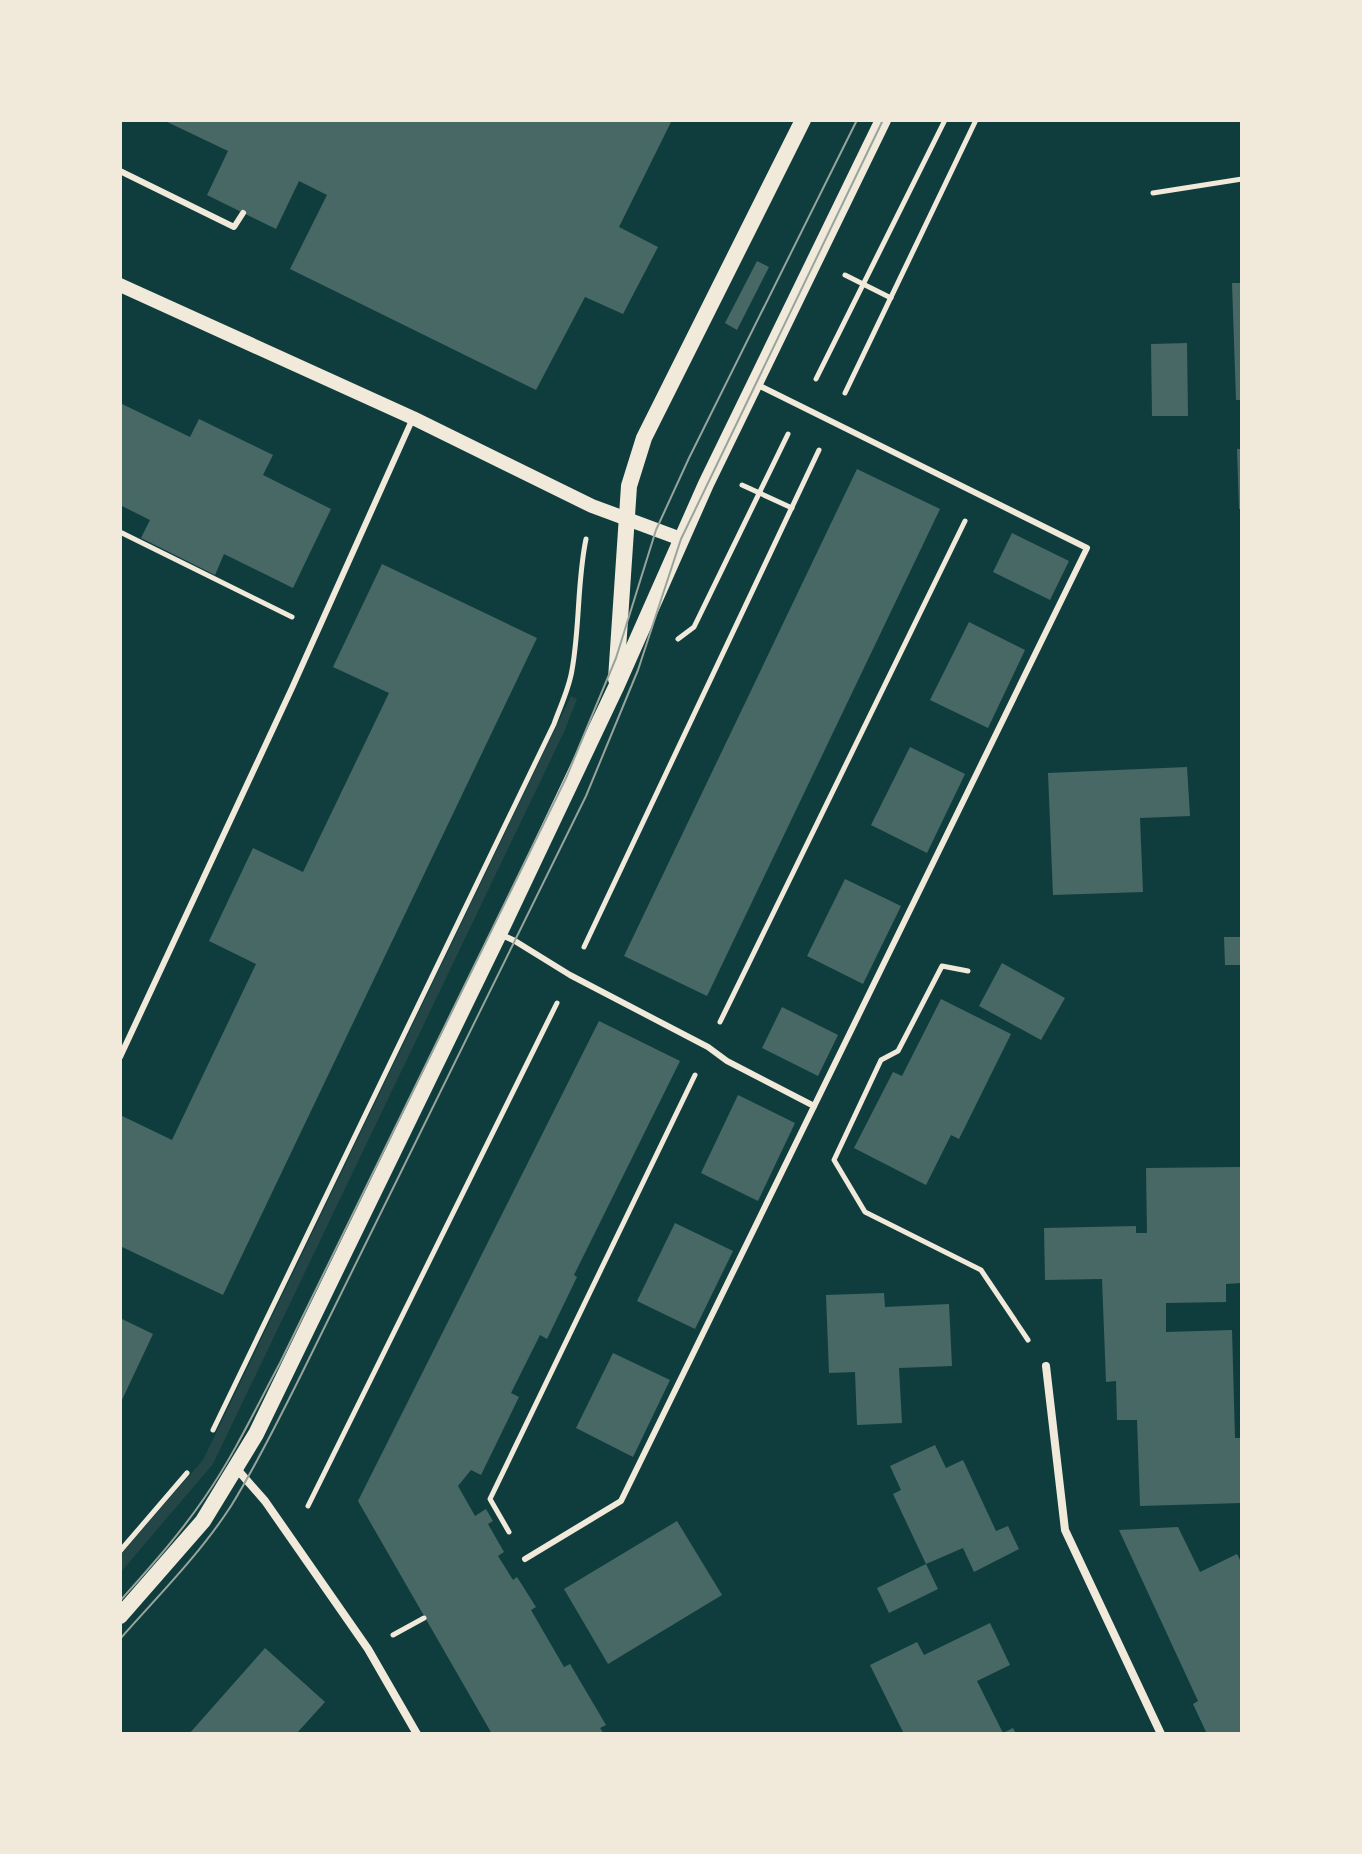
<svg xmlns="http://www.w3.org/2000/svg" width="1362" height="1854" font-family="'Golos Text',sans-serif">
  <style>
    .green { fill: #244646 }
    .building { fill: #486865 }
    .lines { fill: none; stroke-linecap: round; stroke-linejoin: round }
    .path { stroke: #f1e9da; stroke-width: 5 }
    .service { stroke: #f1e9da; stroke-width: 6 }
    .minor { stroke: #f1e9da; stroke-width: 8 }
    .tertiary { stroke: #f1e9da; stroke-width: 14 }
    .secondary { stroke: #f1e9da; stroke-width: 16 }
    .tram { stroke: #97a49c; stroke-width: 2 }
  </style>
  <rect width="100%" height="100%" fill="#0f3d3e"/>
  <polygon class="green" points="571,696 577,699 564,732 213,1464 120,1573 120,1555 203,1460"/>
  <g class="building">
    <polygon points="163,120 672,120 619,227 658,247 623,314 585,297 536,390 290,269 327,195 299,181 276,229 207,195 228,151"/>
    <polygon points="757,261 769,267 737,330 725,323"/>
    <polygon points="1232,283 1242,283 1242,400 1236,400"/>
    <polygon points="1187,343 1188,416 1152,416 1151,344"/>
    <polygon points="120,403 190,437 199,419 273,455 263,475 331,509 293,588 224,554 215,575 141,538 150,520 120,505"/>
    <polygon points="1237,449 1242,449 1242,509 1239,509"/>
    <polygon points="857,469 940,509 707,996 624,956"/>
    <polygon points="1012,533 1069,561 1050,600 993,572"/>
    <polygon points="382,564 537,638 223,1295 120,1246 120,1115 172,1140 256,964 209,941 253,848 303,872 389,693 333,667"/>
    <polygon points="969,622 1025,650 988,728 930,700"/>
    <polygon points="910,747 965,774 927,853 871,825"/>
    <polygon points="1187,767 1190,816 1140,818 1143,892 1053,895 1048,773"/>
    <polygon points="845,879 901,906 863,984 807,956"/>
    <polygon points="1224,937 1242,937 1242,965 1225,965"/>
    <polygon points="1002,963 1065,998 1041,1040 979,1006"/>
    <polygon points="941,999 1011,1034 959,1139 951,1135 926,1185 854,1148 893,1072 902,1076"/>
    <polygon points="782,1007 838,1035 818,1076 762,1048"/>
    <polygon points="599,1021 680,1061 574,1275 577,1277 547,1339 540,1335 511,1393 519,1397 481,1475 471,1470 458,1486 475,1516 486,1509 493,1521 488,1524 504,1552 498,1556 513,1580 517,1577 536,1607 531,1610 564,1667 570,1664 606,1725 600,1728 604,1734 492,1734 358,1501"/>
    <polygon points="738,1095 795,1123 758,1201 701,1173"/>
    <polygon points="1242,1167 1242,1283 1226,1284 1226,1302 1166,1303 1166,1332 1232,1330 1235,1438 1242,1438 1242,1503 1140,1506 1137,1420 1117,1420 1116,1381 1106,1382 1102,1279 1045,1280 1044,1228 1136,1226 1136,1233 1147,1233 1146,1168"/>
    <polygon points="675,1223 733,1251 695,1329 637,1301"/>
    <polygon points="884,1293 885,1307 949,1304 952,1366 899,1368 902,1423 857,1425 855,1372 829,1373 826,1295"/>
    <polygon points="120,1318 153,1334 120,1404"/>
    <polygon points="613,1353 670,1380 633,1457 576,1428"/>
    <polygon points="935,1445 946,1468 963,1460 996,1531 1008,1526 1019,1549 974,1572 963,1548 926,1564 938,1589 889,1613 877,1588 926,1564 893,1494 901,1490 890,1466"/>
    <polygon points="677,1521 722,1595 608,1664 564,1589"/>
    <polygon points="1178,1527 1200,1572 1237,1554 1242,1564 1242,1734 1207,1734 1193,1704 1198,1701 1119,1530"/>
    <polygon points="990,1623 1010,1665 977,1681 1003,1733 1013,1728 1016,1734 904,1734 870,1665 917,1642 924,1655"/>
    <polygon points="265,1648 325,1702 296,1734 189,1734"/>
  </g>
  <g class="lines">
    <g class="path">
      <polyline points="1153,193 1242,179"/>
      <polyline points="845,275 891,298"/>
      <polyline points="816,379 945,120"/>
      <polyline points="845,393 976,120"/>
      <polyline points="742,485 792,508"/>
      <polyline points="120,532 292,617"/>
      <polyline points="678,639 694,627 788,434"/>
      <polyline points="584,947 819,450"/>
      <polyline points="968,971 942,966 898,1051 881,1060 834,1160 865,1212 981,1270 1028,1340"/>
      <polyline points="720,1022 965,521"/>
      <path d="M213,1430L554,724C560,707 569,689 572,670C580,626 577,582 586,539"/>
      <polyline points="308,1506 557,1003"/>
      <polyline points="509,1532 490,1499 695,1075"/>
      <polyline points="120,1551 187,1473"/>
      <polyline points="393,1635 424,1618"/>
    </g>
    <g class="service">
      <polyline points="120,171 234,227 243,213"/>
      <polyline points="502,935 515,941 570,975 708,1047 727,1061 814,1106"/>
      <polyline points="120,1057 292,688 413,418"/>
      <polyline points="525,1559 621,1501 1087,548 758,385"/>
    </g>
    <g class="minor">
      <polyline points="1046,1366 1065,1530 1161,1734"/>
      <polyline points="236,1468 265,1501 368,1649 417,1734"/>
    </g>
    <polyline class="tertiary" points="120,285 413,418 592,506 681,539"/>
    <g class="secondary">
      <polyline points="616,679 629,486 644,438 803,120"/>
      <polyline points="120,1616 203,1521 256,1434 499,934 617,685 706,484 883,120"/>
    </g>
    <g class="tram">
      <path d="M120,1601C150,1567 180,1534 205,1497C234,1455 256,1408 280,1363L566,778L616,658L656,530L689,458L857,120"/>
      <path d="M120,1639C158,1596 200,1554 231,1506C257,1464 279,1419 301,1375L586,796L638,670L681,539L883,120"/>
    </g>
  </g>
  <rect width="1362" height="1854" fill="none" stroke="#f1e9da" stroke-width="244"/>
</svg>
